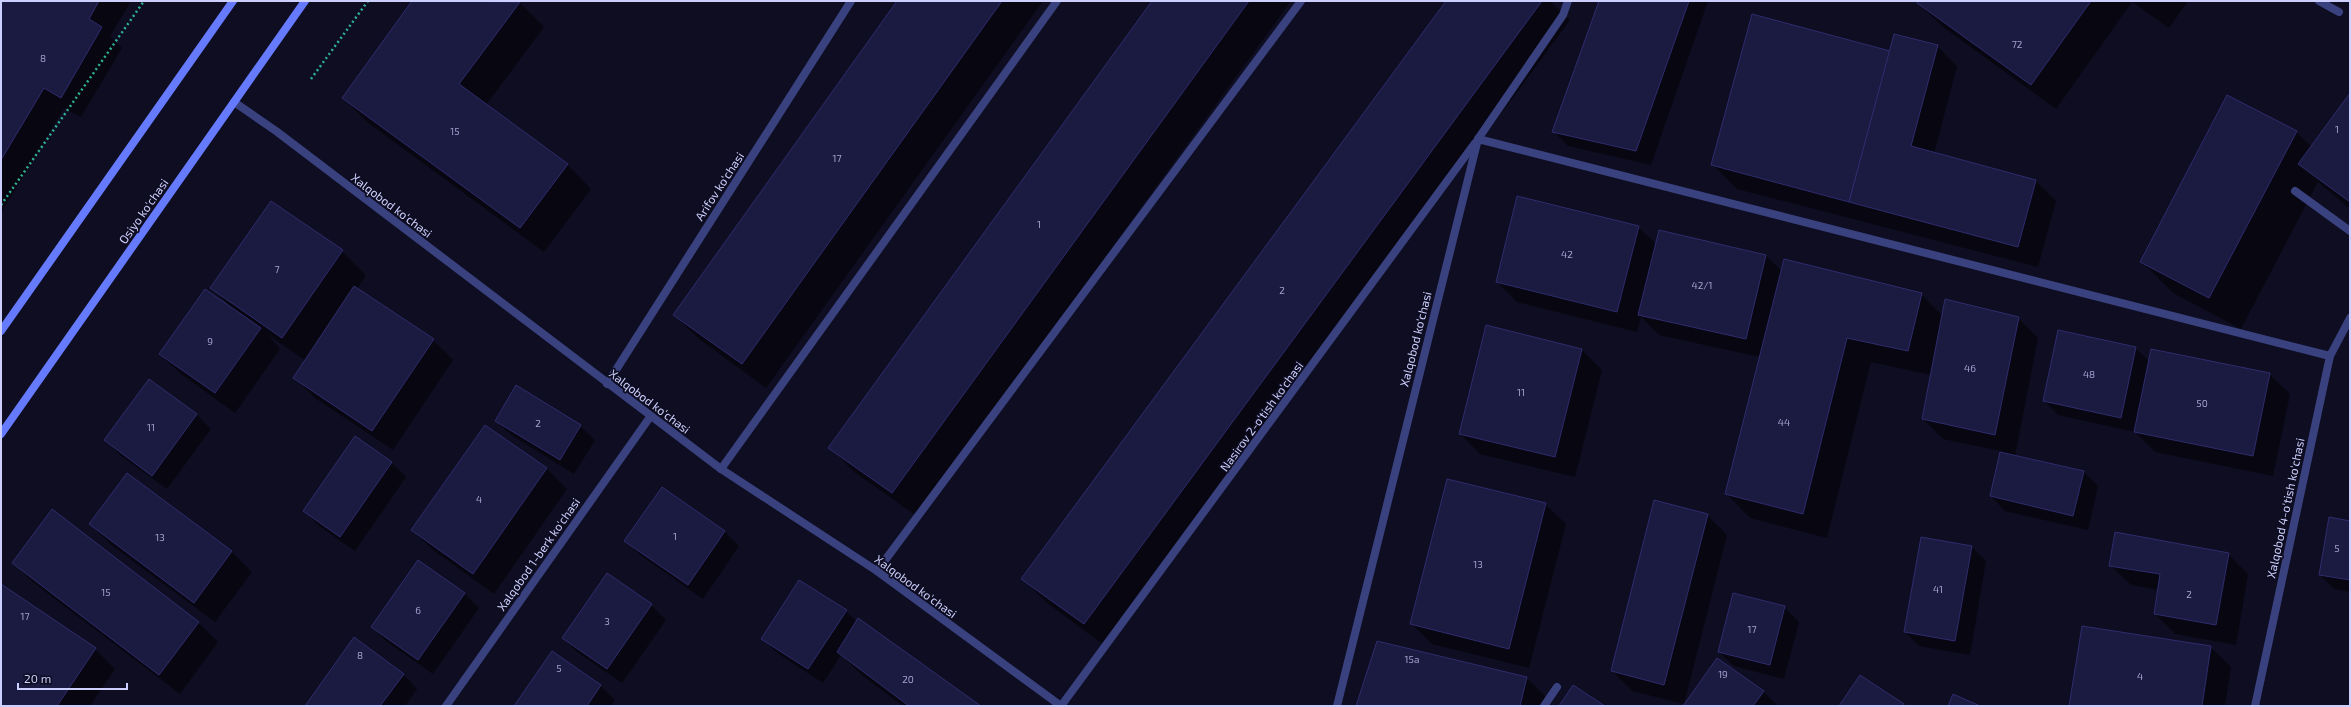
<svg xmlns="http://www.w3.org/2000/svg" width="2351" height="707" font-family="'Exo 2',sans-serif">
  <style>
    .shadow { fill: #0007 }
    .building { fill: #1b1a41; stroke: #2f2c6d }
    .lines { fill: none; stroke-linecap: round; stroke-linejoin: round }
    .path { stroke: #2fb195; stroke-width: 2.5; stroke-dasharray: 2 3; stroke-linecap: butt }
    .service { stroke: #39417f; stroke-width: 8 }
    .minor { stroke: #39417f; stroke-width: 8 }
    .secondary { stroke: #667afd; stroke-width: 8 }
    .labels { text-anchor: middle; dominant-baseline: central; stroke-width: 3.5; stroke-linejoin: round; paint-order: stroke }
    .number-label { font-size: 10px; fill: #a0a2cf }
    .street-label { font-size: 12px; fill: #cdcffe; stroke: #0e0d21 }
  </style>
  <rect width="100%" height="100%" fill="#0e0d21"/>
  <g class="shadow">
    <polygon points="1,1 128,1 130,3 110,36 122,48 81,117 64,108 1,213"/>
    <polygon points="413,1 518,1 544,27 486,105 567,164 591,189 544,252 367,122 343,98"/>
    <polygon points="898,1 1043,1 766,388 699,339 674,315"/>
    <polygon points="1153,1 1291,1 917,516 854,472 830,447"/>
    <polygon points="1448,1 1550,1 1570,20 1108,648 1047,603 1022,578"/>
    <polygon points="1600,1 1708,1 1651,165 1568,146 1553,131"/>
    <polygon points="1920,1 2188,1 2169,28 2132,2 2056,109 1943,27 1918,3"/>
    <polygon points="1937,46 1957,66 1934,154 2036,181 2056,201 2038,267 1737,189 1713,165 1891,52"/>
    <polygon points="2350,95 2350,209 2318,182 2241,329 2173,293 2141,261 2296,132 2312,147"/>
    <polygon points="1638,227 1657,245 1660,231 1766,256 1782,271 1921,294 1943,316 2018,318 2038,338 2015,456 2084,472 2098,486 2088,530 2005,511 1991,496 2001,451 1943,439 1923,419 1931,375 1871,362 1827,538 1750,518 1726,493 1760,357 1659,335 1641,317 1637,332 1517,302 1497,282"/>
    <polygon points="342,251 366,275 357,289 433,340 453,360 393,450 315,398 295,378 306,361 268,335 280,349 235,413 181,374 160,354 229,305 212,288"/>
    <polygon points="1487,326 1582,350 1602,370 1575,477 1480,454 1460,434"/>
    <polygon points="2135,348 2150,362 2269,374 2290,394 2273,476 2155,452 2135,432 2058,415 2044,400"/>
    <polygon points="150,380 197,415 211,429 167,489 120,455 105,440"/>
    <polygon points="496,421 580,426 595,440 574,474 511,435"/>
    <polygon points="486,426 547,469 567,489 494,594 433,550 412,530"/>
    <polygon points="355,438 392,463 406,477 355,551 319,526 305,511"/>
    <polygon points="127,474 232,552 252,572 215,622 110,544 90,524"/>
    <polygon points="662,488 725,532 739,546 703,599 640,555 625,540"/>
    <polygon points="1545,504 1566,524 1529,668 1432,644 1412,624"/>
    <polygon points="1707,515 1727,535 1684,704 1632,691 1612,671"/>
    <polygon points="2350,522 2350,592 2334,589 2320,575"/>
    <polygon points="1972,547 1986,561 1970,655 1919,646 1905,632"/>
    <polygon points="2228,554 2248,574 2236,645 2175,634 2155,614 2158,590 2131,585 2110,565"/>
    <polygon points="13,563 198,622 218,642 180,694 34,583"/>
    <polygon points="607,574 651,605 666,620 622,683 577,652 563,638"/>
    <polygon points="1,586 95,649 115,669 90,706 1,706"/>
    <polygon points="464,593 479,608 433,674 386,641 372,627"/>
    <polygon points="1784,607 1799,622 1784,679 1734,666 1719,652"/>
    <polygon points="846,611 857,622 980,706 903,706 863,676 841,655 823,683 777,653 762,638"/>
    <polygon points="1378,642 1527,678 1551,702 1550,706 1357,706"/>
    <polygon points="2210,647 2231,667 2225,706 2071,706"/>
    <polygon points="552,652 601,686 615,700 611,706 516,706"/>
    <polygon points="403,674 417,689 405,706 306,706"/>
    <polygon points="1763,691 1778,706 1684,706"/>
  </g>
  <g class="building">
    <polygon points="1,1 99,1 89,19 102,27 61,98 44,88 1,160"/>
    <polygon points="412,1 520,2 459,84 568,164 520,228 342,98"/>
    <polygon points="897,1 1002,1 742,364 673,315"/>
    <polygon points="1152,1 1249,1 892,493 828,448"/>
    <polygon points="1446,1 1542,1 1084,624 1021,579"/>
    <polygon points="1599,1 1689,1 1636,151 1552,132"/>
    <polygon points="1918,1 2091,1 2031,85 1917,3"/>
    <polygon points="1752,14 1890,51 1849,202 1711,165"/>
    <polygon points="1894,34 1938,45 1911,146 2036,180 2018,247 1849,202"/>
    <polygon points="2350,93 2350,202 2298,164"/>
    <polygon points="2227,95 2297,131 2209,298 2140,262"/>
    <polygon points="1517,196 1639,226 1617,312 1496,282"/>
    <polygon points="271,201 343,250 282,338 210,288"/>
    <polygon points="1659,230 1766,255 1746,339 1638,315"/>
    <polygon points="1784,259 1922,293 1908,351 1847,338 1803,514 1725,494"/>
    <polygon points="354,286 434,339 372,431 293,378"/>
    <polygon points="205,289 261,328 215,393 159,354"/>
    <polygon points="1945,299 2019,317 1995,435 1922,419"/>
    <polygon points="1486,325 1582,349 1555,457 1459,434"/>
    <polygon points="2058,330 2136,347 2121,418 2043,401"/>
    <polygon points="2151,349 2270,373 2253,456 2134,432"/>
    <polygon points="149,379 197,414 152,476 104,440"/>
    <polygon points="516,385 581,425 560,460 495,421"/>
    <polygon points="485,425 547,468 473,574 411,530"/>
    <polygon points="355,436 392,462 340,537 303,511"/>
    <polygon points="2000,452 2084,471 2073,516 1990,496"/>
    <polygon points="127,473 232,551 194,603 89,524"/>
    <polygon points="1447,479 1546,503 1509,649 1410,624"/>
    <polygon points="662,487 725,531 688,585 624,541"/>
    <polygon points="1654,500 1708,514 1664,685 1611,671"/>
    <polygon points="52,509 199,622 159,675 12,563"/>
    <polygon points="2329,517 2350,521 2350,580 2319,575"/>
    <polygon points="2115,532 2229,553 2216,625 2154,614 2160,574 2109,566"/>
    <polygon points="1921,537 1972,546 1955,641 1904,632"/>
    <polygon points="418,560 465,593 418,660 371,627"/>
    <polygon points="607,573 652,604 607,669 562,638"/>
    <polygon points="799,580 847,610 808,669 761,639"/>
    <polygon points="1,584 96,648 57,706 1,706"/>
    <polygon points="1733,593 1785,606 1770,665 1718,652"/>
    <polygon points="858,618 981,706 909,706 837,652"/>
    <polygon points="2082,626 2211,646 2202,706 2069,706"/>
    <polygon points="354,637 404,674 380,706 305,706"/>
    <polygon points="1377,641 1527,677 1520,706 1356,706"/>
    <polygon points="552,651 601,685 587,706 514,706"/>
    <polygon points="1717,658 1764,691 1753,706 1683,706"/>
    <polygon points="1860,675 1904,704 1903,706 1839,706"/>
    <polygon points="1573,685 1605,706 1559,706"/>
    <polygon points="1953,694 1980,706 1948,706"/>
  </g>
  <g class="lines">
    <g class="path">
      <polyline points="311,79 368,1"/>
      <polyline points="1,205 144,1"/>
    </g>
    <g class="service">
      <polyline points="2319,1 2339,12"/>
      <polyline points="1478,139 2330,356"/>
      <polyline points="2295,191 2350,231"/>
      <polyline points="721,469 1057,1"/>
      <polyline points="877,571 1301,1"/>
      <polyline points="1544,706 1557,687"/>
    </g>
    <g class="minor">
      <polyline points="234,102 276,131 721,469 877,571 1061,706"/>
      <polyline points="607,384 851,1"/>
      <polyline points="446,706 650,417"/>
      <polyline points="1061,706 1475,143"/>
      <polyline points="1337,706 1478,139 1563,15 1568,1"/>
      <polyline points="2255,706 2330,356 2350,318"/>
    </g>
    <g class="secondary">
      <polyline points="1,331 233,1"/>
      <polyline points="1,434 305,1"/>
    </g>
  </g>
  <g class="labels">
    <g class="number-label">
      <text x="2017" y="44">72</text>
      <text x="43" y="58">8</text>
      <text x="2337" y="129">1</text>
      <text x="455" y="131">15</text>
      <text x="837" y="158">17</text>
      <text x="1039" y="224">1</text>
      <text x="1567" y="254">42</text>
      <text x="277" y="269">7</text>
      <text x="1702" y="285">42/1</text>
      <text x="1282" y="290">2</text>
      <text x="210" y="341">9</text>
      <text x="1970" y="368">46</text>
      <text x="2089" y="374">48</text>
      <text x="1521" y="392">11</text>
      <text x="2202" y="403">50</text>
      <text x="1784" y="422">44</text>
      <text x="538" y="423">2</text>
      <text x="151" y="427">11</text>
      <text x="479" y="499">4</text>
      <text x="675" y="536">1</text>
      <text x="160" y="537">13</text>
      <text x="2337" y="548">5</text>
      <text x="1478" y="564">13</text>
      <text x="1938" y="589">41</text>
      <text x="106" y="592">15</text>
      <text x="2189" y="594">2</text>
      <text x="418" y="610">6</text>
      <text x="25" y="616">17</text>
      <text x="607" y="621">3</text>
      <text x="1752" y="629">17</text>
      <text x="360" y="655">8</text>
      <text x="1412" y="659">15a</text>
      <text x="559" y="668">5</text>
      <text x="1723" y="674">19</text>
      <text x="2140" y="676">4</text>
      <text x="908" y="679">20</text>
    </g>
    <g class="street-label">
      <text transform="translate(719 186) rotate(-57)">Arifov ko‘chasi</text>
      <text transform="translate(392 205) rotate(37)">Xalqobod ko'chasi</text>
      <text transform="translate(143 211) rotate(-55)">Osiyo ko'chasi</text>
      <text transform="translate(1415 339) rotate(-76)">Xalqobod ko'chasi</text>
      <text transform="translate(650 401) rotate(37)">Xalqobod ko'chasi</text>
      <text transform="translate(1261 416) rotate(-54)">Nasirov 2-o'tish ko'chasi</text>
      <text transform="translate(2285 508) rotate(-78)">Xalqobod 4-o'tish ko'chasi</text>
      <text transform="translate(538 554) rotate(-55)">Xalqobod 1-berk ko'chasi</text>
      <text transform="translate(916 586) rotate(36)">Xalqobod ko'chasi</text>
    </g>
  </g>
  <rect width="2351" height="707" fill="none" stroke="#cdcffe" stroke-width="4"/>
  <path d="M18 683v6h109v-6" fill="none" stroke="#cdcffe" stroke-width="2"/>
  <text x="24" y="683" font-size="12" fill="#cdcffe" stroke="#0e0d21" stroke-width="3" paint-order="stroke">20 m</text>
</svg>
